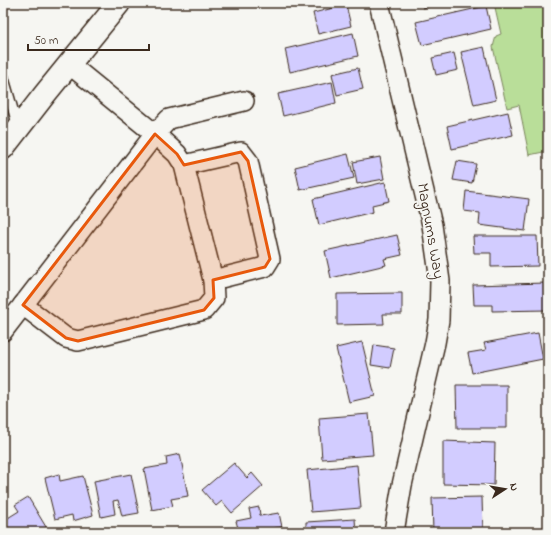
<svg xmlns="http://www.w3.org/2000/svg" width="551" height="535" font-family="'Indie Flower',sans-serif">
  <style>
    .green { fill: #b9de99; stroke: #7a845c }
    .building { fill: #d2ccff; stroke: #3b2a1e }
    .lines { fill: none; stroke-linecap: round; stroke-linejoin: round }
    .service-casing { stroke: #3b2a1e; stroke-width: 12 }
    .minor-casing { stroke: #3b2a1e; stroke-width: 22 }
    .secondary-casing { stroke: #3b2a1e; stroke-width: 25 }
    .service { stroke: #f6f6f2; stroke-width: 9 }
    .minor { stroke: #f6f6f2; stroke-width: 19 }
    .secondary { stroke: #f6f6f2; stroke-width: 22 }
    .marked { fill: #e8590c; fill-opacity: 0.2; stroke: #e8590c; stroke-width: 3; stroke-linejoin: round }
    .labels { text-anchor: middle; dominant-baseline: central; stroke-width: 4; stroke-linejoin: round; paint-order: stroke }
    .street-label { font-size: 16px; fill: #3b2a1e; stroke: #f6f6f2 }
  </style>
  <rect width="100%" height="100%" fill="#f6f6f2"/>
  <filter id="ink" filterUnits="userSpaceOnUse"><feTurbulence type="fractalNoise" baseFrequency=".025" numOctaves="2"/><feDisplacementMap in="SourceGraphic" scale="8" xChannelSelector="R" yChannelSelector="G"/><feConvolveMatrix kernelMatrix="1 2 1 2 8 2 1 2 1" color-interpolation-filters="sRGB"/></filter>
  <g filter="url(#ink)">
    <polygon class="green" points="494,3 548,3 548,151 529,155 519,105 507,108 493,47 496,36 501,34"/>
    <g class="building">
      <polygon points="422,3 445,3 423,8"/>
      <polygon points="346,5 351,26 318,34 313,13"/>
      <polygon points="486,6 491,29 422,45 416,22"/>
      <polygon points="353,33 358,56 290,72 285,49"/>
      <polygon points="484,47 496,100 474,105 461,52"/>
      <polygon points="454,53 458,70 436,75 432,58"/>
      <polygon points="358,68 363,89 337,95 332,74"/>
      <polygon points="332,82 336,103 283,116 278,94"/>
      <polygon points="508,112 513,135 452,149 447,126"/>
      <polygon points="348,154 354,178 300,190 295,167"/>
      <polygon points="380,157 384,179 357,184 353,162"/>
      <polygon points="457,161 476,164 472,183 453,180"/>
      <polygon points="385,182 389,201 372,205 373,212 319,225 313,199"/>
      <polygon points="466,191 529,199 525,231 479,225 480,213 464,211"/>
      <polygon points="397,235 402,255 384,259 386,265 331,278 325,251"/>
      <polygon points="473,236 537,236 538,266 491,267 491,253 474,253"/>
      <polygon points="546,283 547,310 492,311 492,305 474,305 473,285"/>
      <polygon points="402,293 402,314 383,314 384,324 337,325 337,294"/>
      <polygon points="538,333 543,359 472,373 468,353 486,350 484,343"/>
      <polygon points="362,342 375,396 349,402 336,348"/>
      <polygon points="374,345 394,348 390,368 371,365"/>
      <polygon points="456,385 507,385 507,428 457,428"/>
      <polygon points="369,414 373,455 322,459 319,418"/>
      <polygon points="443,441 495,443 494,485 443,484"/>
      <polygon points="180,454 188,496 171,499 173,506 152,510 144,469 167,465 166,457"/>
      <polygon points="234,463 247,478 252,473 263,486 232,513 222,501 216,506 202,490"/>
      <polygon points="357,465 361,508 311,512 307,470"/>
      <polygon points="59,474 60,481 83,476 93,515 73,521 72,515 55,519 45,478"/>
      <polygon points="131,474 139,513 122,516 118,500 113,501 115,514 101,517 94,481"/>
      <polygon points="28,497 49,532 5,532 3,528 3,521 19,511 15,505"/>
      <polygon points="482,497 483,532 433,532 432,498"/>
      <polygon points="259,507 260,516 279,513 282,527 275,528 276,532 239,532 236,521 251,518 249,509"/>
      <polygon points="355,519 356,532 306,532 306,522"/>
    </g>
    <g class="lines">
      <defs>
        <polyline id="service" points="3,75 18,127"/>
        <g id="minor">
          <polyline points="379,3 432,225 440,281 439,320 435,343 402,485 394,532"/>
          <polyline points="184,165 241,152 248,161 270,259 265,267 213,280"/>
          <polyline points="23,305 66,338 78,341 204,310 214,298 213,280 184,165 177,154 155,134 169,119 244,101"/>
          <polyline points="3,331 155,134 69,64"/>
        </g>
        <polyline id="secondary" points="3,148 45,94 119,3"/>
      </defs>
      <use href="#service" class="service-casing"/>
      <use href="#minor" class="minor-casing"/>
      <use href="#secondary" class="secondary-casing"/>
      <use href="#service" class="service"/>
      <use href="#minor" class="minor"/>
      <use href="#secondary" class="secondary"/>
    </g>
  </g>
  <path class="marked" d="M155,134L177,154L184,165L241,152L248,161L270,259L265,267L213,280L214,298L204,310L78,341L66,338L23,305Z"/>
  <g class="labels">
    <g class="street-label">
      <text transform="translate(430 231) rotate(80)">Magnums Way</text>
    </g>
  </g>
  <rect width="551" height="535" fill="none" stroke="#f6f6f2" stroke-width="16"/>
  <rect x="8" y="8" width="535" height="519" fill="none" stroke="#3b2a1e" stroke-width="1.5" filter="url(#ink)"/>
  <g transform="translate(505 489) rotate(78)" stroke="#f6f6f2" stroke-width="3" paint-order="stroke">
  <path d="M0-3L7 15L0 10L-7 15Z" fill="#3b2a1e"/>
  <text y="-6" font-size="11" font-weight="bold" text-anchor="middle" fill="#3b2a1e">N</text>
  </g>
  <path d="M28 44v6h121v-6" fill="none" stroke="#3b2a1e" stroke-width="2"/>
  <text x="34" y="44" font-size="12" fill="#3b2a1e" stroke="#f6f6f2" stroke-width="3" paint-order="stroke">50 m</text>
</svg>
